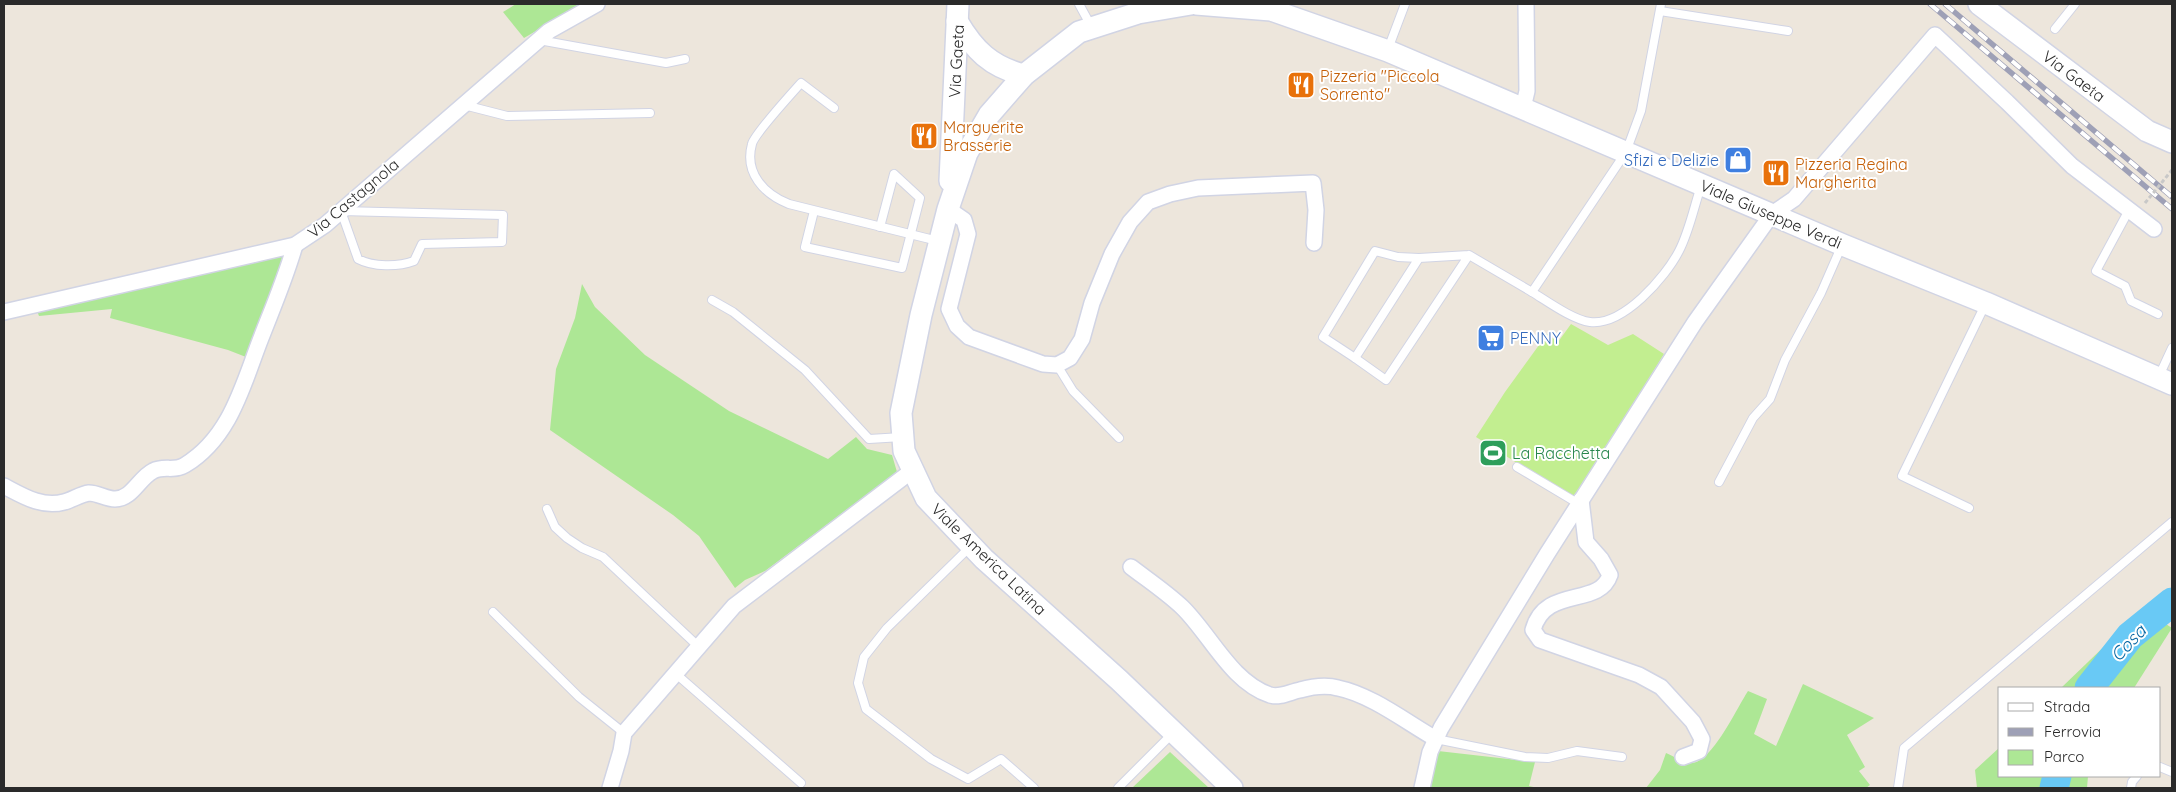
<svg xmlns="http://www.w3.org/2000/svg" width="2176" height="792" font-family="Quicksand,sans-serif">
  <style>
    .green { fill: #ade795 }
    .pitch { fill: #c2ee90 }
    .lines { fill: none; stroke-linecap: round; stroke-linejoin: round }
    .river { stroke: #69c9f5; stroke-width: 29 }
    .lane-casing { stroke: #d1d4e4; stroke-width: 10 }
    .street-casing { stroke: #d1d4e4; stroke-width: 18 }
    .secondary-casing { stroke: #d1d4e4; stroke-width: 24 }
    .lane { stroke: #fff; stroke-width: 8 }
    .street { stroke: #fff; stroke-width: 15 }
    .secondary { stroke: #fff; stroke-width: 21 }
    .rail-casing { stroke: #9ea0b6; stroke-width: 5.5 }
    .rail { stroke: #fff; stroke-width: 4; stroke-dasharray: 11; stroke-linecap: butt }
    .path-bridge { stroke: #c8c8c8; stroke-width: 3; stroke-dasharray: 4 2.5; stroke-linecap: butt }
    .labels { text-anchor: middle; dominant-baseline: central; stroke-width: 4; stroke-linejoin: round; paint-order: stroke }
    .street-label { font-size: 16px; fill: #2a2a2a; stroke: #fff }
    .food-label { font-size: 16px; fill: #c56008; stroke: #fff; text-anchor: start }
    .shop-label { font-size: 16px; fill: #366cbe; stroke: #fff; text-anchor: end }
    .leisure-label { font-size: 16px; fill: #27864d; stroke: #fff; text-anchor: start }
    .water-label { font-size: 18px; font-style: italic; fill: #0766a2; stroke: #fff }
  </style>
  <rect width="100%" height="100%" fill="#ede6dc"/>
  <g class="green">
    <polygon points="516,4 582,4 524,38 503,12"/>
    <polygon points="282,252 286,257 246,357 228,350 110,318 112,309 39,316 36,308"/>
    <polygon points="582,284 595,307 645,355 729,411 828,459 856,437 867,449 892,455 897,472 765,571 745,580 735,588 699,536 673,515 550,430 556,369 575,318"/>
    <polygon points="2143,609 2172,628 2134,688 2061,688"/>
    <path d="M1803,684L1874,718L1847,735L1865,767L1859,771L1870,785L1866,788H1646L1660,770L1666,753C1673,756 1684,763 1692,763C1712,762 1737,708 1748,691L1767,699L1754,734L1776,746Z"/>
    <polygon points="2000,747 2000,776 2088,776 2087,788 1977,788 1975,770"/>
    <polygon points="1438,751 1535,762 1529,786 1538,788 1429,788"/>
    <polygon points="1170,752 1209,788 1132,788"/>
  </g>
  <polygon class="pitch" points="1571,324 1608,345 1633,334 1664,354 1574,499 1476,437 1505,392 1547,334 1558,342"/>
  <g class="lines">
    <g class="river">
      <polyline points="2089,688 2130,636 2172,602"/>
      <polyline points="2054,788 2057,776"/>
    </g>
    <defs>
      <g id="lane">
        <polyline points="1079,4 1091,26"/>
        <polyline points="1660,11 1788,31"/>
        <polyline points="2055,29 2075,4"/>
        <polyline points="539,40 666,63 685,59"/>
        <polyline points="1388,49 1405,4"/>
        <polyline points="464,105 507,116 650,113"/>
        <path d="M834,108L801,83C792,93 754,135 752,144C744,173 764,194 789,204L938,241"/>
        <polyline points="2129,210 2096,271 2125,286 2131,301 2158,314"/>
        <path d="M341,211L503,215L502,242L422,244L414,261C398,267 373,267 358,259Z"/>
        <polyline points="814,211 805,247 902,268 920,198 894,174 880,227"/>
        <polyline points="1469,255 1386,380 1355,358 1419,258 1469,255 1532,292 1626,152 1641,111 1661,4"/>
        <path d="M1532,292C1547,301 1573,320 1590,322C1623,326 1665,278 1679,251C1689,232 1694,207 1701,186"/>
        <polyline points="712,300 733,312 805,370 869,439 902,437"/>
        <polyline points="1355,358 1323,337 1375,251 1398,257 1419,258"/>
        <polyline points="1057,365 1073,391 1119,438"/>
        <polyline points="2159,376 2172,348"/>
        <polyline points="1517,467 1579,504"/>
        <polyline points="1719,482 1753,418 1770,399 1785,360 1821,293 1842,245"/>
        <polyline points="1969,508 1902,476 1985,305"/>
        <polyline points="547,509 555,527 567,538 582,548 603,557 699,647"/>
        <polyline points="971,546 887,628 864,657 858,683 866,709 931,759 968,779 1001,759 1034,788"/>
        <polyline points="493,612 579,697 624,733"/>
        <polyline points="675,673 801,783"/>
        <polyline points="1436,739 1525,757 1548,758 1577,751 1622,757"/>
        <polyline points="2160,767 2172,772"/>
        <polyline points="1118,788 1172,734"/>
        <polyline points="1898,788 1904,748 2172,522"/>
        <polyline points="2131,788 2132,782 2137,776"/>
      </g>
      <g id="street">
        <polyline points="1523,108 1527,91 1526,4"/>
        <polyline points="948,209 964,220 968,234 949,309 957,326 969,337 1043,364 1057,365 1070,358 1082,339 1092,303 1112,254 1130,222 1148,202 1170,194 1198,188 1313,183 1316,210 1314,243"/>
        <polyline points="4,312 295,245 325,225 549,31 597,4"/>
        <path d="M4,486C23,496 42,508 64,502C72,500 81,494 89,493C98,493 106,499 115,499C132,499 139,478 153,471C164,465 174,472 185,465C231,437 243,384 261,338C273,307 286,277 295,245"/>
        <path d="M1581,500L1586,542L1601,559L1610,575C1599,608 1545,585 1533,630L1540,640L1639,675L1661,687L1693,722L1702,739L1699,751L1683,757"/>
        <path d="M1131,567C1148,580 1166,592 1182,607C1210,634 1231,682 1270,695C1280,698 1290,692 1300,690C1311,687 1327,685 1338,688C1372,695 1406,722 1436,739"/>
        <polyline points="610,788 621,751 624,733 734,606 913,470"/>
        <polyline points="1422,788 1430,752 1441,728 1547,554 1695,322 1772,214 1794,199 1935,35 2007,102 2072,166 2154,229"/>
      </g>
      <g id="secondary">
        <polyline points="1191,4 1138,13 1079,32 1024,75 989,115 967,153 948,209 921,315 901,413 904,451 926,498 984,559 1119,680 1232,788"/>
        <polyline points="1196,4 1271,10 1388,51 1843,245 1986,303 2172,384"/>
        <polyline points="1979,4 2147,131 2172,142"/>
        <path d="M957,21C974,50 991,67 1024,75"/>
        <polyline points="950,181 958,4"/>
      </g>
    </defs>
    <use href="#lane" class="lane-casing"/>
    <use href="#street" class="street-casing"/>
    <use href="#secondary" class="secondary-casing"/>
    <use href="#lane" class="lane"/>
    <use href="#street" class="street"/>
    <use href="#secondary" class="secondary"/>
    <defs>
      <g id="rail">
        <polyline points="1930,4 2172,209"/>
        <polyline points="1945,4 2172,197"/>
      </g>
    </defs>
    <use href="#rail" class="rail-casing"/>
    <use href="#rail" class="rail"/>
    <polyline class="path-bridge" points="2145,203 2172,170"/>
  </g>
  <defs>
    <symbol id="restaurant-square" viewBox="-11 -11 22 22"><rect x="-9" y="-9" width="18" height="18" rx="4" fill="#e8710a" stroke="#fff"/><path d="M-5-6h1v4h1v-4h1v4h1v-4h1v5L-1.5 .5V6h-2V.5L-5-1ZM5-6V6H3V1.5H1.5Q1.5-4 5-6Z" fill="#fff"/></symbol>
    <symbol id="shop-square" viewBox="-11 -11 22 22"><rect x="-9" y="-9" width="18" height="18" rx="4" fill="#3f7fe0" stroke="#fff"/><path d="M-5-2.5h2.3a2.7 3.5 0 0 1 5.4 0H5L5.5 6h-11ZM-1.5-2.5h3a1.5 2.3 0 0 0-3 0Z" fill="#fff"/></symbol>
    <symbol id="supermarket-square" viewBox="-11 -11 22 22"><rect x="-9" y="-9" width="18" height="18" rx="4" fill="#3f7fe0" stroke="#fff"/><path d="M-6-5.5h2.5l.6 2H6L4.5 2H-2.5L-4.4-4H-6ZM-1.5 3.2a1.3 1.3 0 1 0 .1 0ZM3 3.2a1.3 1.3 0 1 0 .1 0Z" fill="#fff"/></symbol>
    <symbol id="stadium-square" viewBox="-11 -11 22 22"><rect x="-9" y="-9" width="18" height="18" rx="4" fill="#2e9e5b" stroke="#fff"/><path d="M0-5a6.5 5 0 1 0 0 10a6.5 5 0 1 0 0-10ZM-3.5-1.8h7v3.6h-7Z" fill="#fff"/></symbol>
  </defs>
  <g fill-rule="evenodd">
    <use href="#restaurant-square" x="1285" y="69" width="32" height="32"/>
    <use href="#restaurant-square" x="908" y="120" width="32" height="32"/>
    <use href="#shop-square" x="1722" y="144" width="32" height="32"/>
    <use href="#restaurant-square" x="1760" y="157" width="32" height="32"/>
    <use href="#supermarket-square" x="1475" y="322" width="32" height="32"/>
    <use href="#stadium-square" x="1477" y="437" width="32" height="32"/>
  </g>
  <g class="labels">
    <g class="street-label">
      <text transform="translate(956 61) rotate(-87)">Via Gaeta</text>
      <text transform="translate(2074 76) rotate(37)">Via Gaeta</text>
      <text transform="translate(353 198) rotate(-40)">Via Castagnola</text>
      <text transform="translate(1771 214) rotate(23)">Viale Giuseppe Verdi</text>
      <text transform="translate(989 559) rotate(44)">Viale America Latina</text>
    </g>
    <g class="food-label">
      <text x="1320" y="76">Pizzeria "Piccola<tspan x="1320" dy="18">Sorrento"</tspan></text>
      <text x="943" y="127">Marguerite<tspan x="943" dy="18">Brasserie</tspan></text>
      <text x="1795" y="164">Pizzeria Regina<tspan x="1795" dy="18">Margherita</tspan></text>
    </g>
    <g class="shop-label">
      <text x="1719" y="160">Sfizi e Delizie</text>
      <text x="1510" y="338" text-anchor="start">PENNY</text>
    </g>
    <g class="leisure-label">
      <text x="1512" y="453">La Racchetta</text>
    </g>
    <g class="water-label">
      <text transform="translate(2128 643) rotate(-47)">Cosa</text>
    </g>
  </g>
  <rect width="2176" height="792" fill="none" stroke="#2a2a2a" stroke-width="10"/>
  <rect x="1998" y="687" width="162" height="90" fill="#ffffff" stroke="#aaaaaa"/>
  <rect x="2008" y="703" width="25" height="8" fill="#ffffff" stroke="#aaaaaa"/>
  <text x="2044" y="712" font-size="15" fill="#2a2a2a">Strada</text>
  <rect x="2008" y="728" width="25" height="8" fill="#9ea0b6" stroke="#aaaaaa"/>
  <text x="2044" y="737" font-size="15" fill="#2a2a2a">Ferrovia</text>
  <rect x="2008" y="750" width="25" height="15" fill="#ade795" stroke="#aaaaaa"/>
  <text x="2044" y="762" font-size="15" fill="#2a2a2a">Parco</text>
</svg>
